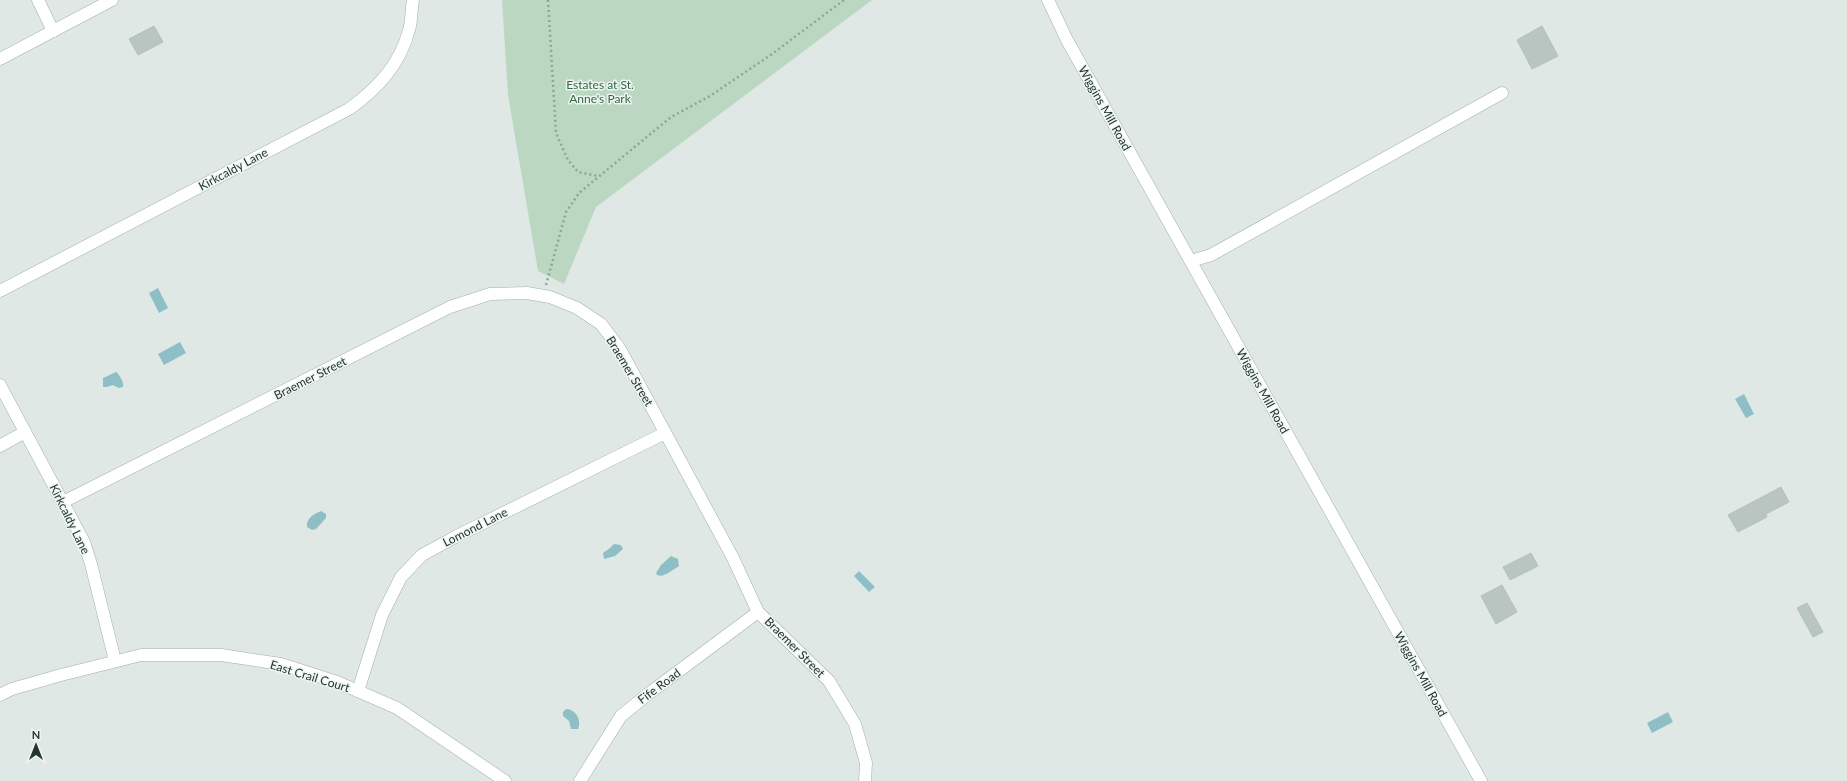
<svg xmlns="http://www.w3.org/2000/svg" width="1847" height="781" font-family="Lato,sans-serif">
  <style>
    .green { fill: #bbd7c2 }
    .water { fill: #8ebfc7 }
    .building { fill: #b8c5c0; stroke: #b3c1bb }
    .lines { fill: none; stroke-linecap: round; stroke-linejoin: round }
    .minor-casing { stroke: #a3afaa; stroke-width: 13 }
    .path { stroke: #84a89c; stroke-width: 2.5; stroke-dasharray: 2 3; stroke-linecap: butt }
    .minor { stroke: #fff; stroke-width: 12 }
    .labels { text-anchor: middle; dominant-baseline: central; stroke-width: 3; stroke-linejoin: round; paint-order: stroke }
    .park-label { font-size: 12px; fill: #326745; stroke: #eff5f2 }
    .street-label { font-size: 12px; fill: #223630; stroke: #eff5f2 }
  </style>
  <rect width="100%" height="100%" fill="#dfe8e4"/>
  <polygon class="green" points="502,0 872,0 596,207 564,284 538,271 508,95"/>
  <g class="water">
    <polygon points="158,288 168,308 159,313 149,293"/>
    <polygon points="180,342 186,353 164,365 158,354"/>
    <path d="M116,372C119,374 124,382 123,387L119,388L113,385L107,387H103V378Z"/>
    <polygon points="1744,394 1754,414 1746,418 1735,399"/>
    <path d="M321,511L326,514V518L316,529L312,530L307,527C306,518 314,514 321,511Z"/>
    <polygon points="614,544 621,545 623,549 615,556 604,559 603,553 610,548"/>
    <path d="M671,556L678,559L679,566C672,570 664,578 657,575L656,573L661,565Z"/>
    <polygon points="859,571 875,587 869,592 854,576"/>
    <path d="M566,709C576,709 582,721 578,729H571L569,721L563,716V712Z"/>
    <polygon points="1668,712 1673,722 1652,733 1647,723"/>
  </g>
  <g class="building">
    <polygon points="154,26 163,42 138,55 129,39"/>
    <polygon points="1542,26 1558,56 1532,69 1517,40"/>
    <polygon points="1781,487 1789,502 1766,514 1767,517 1738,532 1728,515"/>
    <polygon points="1531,553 1538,566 1510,580 1503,567"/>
    <polygon points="1502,585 1517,612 1496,624 1481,596"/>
    <polygon points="1807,603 1823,632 1813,637 1797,608"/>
  </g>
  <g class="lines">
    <defs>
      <g id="minor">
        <polyline points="38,0 53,31"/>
        <polyline points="1048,0 1067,40 1481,781"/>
        <polyline points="0,59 112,0"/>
        <polyline points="1191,261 1211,255 1502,93"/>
        <path d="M0,291L349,109C377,89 400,65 409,30C412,21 411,10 413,0"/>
        <polyline points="0,385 84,542 91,564 115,661"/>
        <polyline points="0,446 25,432"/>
        <polyline points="63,502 450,307 490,294 527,293 550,297 577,308 601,324 620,349 733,558 758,612 829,681 855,724 866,763 865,781"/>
        <polyline points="358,691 382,615 401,577 422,555 457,536 665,433"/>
        <polyline points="0,695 12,689 61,675 141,655 221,655 281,664 337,682 397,708 505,781"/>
        <polyline points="580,781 621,716 648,694 758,612"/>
      </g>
    </defs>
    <use href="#minor" class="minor-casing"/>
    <g class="path">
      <polyline points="548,0 556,133 568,160 578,172 598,176"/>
      <polyline points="546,285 566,212 579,193 671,117 710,96 772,54 844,0"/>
    </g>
    <use href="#minor" class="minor"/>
  </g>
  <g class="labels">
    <g class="park-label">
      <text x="600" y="84">Estates at St.<tspan x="600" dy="14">Anne's Park</tspan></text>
    </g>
    <g class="street-label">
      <text transform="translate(1105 108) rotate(61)">Wiggins Mill Road</text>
      <text transform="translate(233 169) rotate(-28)">Kirkcaldy Lane</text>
      <text transform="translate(630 371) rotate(59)">Braemer Street</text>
      <text transform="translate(310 378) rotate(-27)">Braemer Street</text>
      <text transform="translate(1263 391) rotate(61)">Wiggins Mill Road</text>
      <text transform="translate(70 519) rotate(64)">Kirkcaldy Lane</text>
      <text transform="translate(475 527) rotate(-27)">Lomond Lane</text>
      <text transform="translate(795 647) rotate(45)">Braemer Street</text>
      <text transform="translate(1421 674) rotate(61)">Wiggins Mill Road</text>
      <text transform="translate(310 676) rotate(17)">East Crail Court</text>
      <text transform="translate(659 686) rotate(-37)">Fife Road</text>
    </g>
  </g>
  <g transform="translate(36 745)" stroke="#eff5f2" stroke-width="3" paint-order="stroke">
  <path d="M0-3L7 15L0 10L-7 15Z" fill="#223630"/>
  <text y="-6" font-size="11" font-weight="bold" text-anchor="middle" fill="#223630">N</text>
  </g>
</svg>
